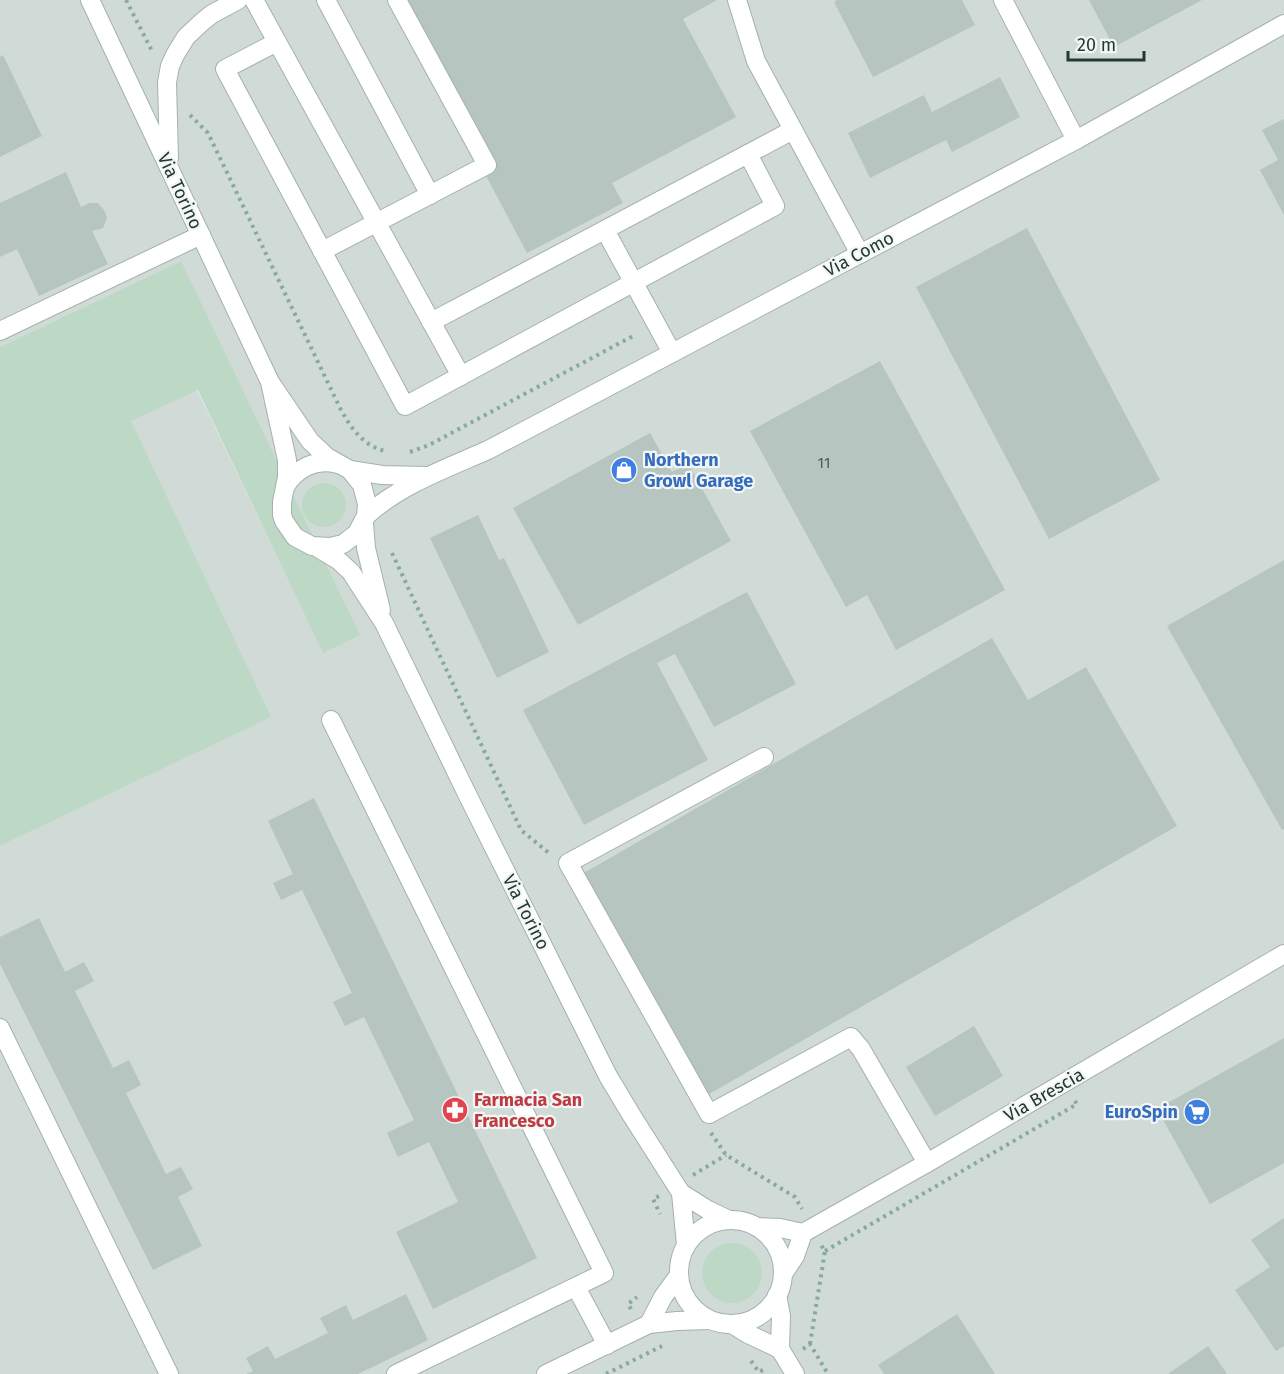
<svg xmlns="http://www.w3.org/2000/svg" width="1284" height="1374" font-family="'Fira Sans',sans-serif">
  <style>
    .built { fill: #d0dad6 }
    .green { fill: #bdd9c5 }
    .building { fill: #b7c5c0 }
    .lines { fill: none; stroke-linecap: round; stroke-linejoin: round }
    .minor-casing { stroke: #a5b1ae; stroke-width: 20 }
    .path { stroke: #86aa9f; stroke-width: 4; stroke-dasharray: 3 4.5; stroke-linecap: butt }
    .minor { stroke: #fff; stroke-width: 18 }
    .labels { text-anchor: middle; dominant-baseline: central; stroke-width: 4.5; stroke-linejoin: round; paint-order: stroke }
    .number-label { font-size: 15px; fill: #495c57 }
    .street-label { font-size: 18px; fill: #243934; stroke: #f2f7f5 }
    .shop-label { font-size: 18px; font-weight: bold; fill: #366cbe; stroke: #f2f7f5; text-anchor: start }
    .health-label { font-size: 18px; font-weight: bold; fill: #be3a42; stroke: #f2f7f5; text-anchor: start }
  </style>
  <rect width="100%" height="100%" fill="#e2eae7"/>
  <polygon class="built" points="0,0 1284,0 1284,1374 0,1374 0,846 270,717 130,421 197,390 323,652 181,261 0,347"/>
  <g class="green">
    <polygon points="181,261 360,635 323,653 198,390 131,421 271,717 0,846 0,347"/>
    <circle cx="324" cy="505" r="22"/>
    <circle cx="732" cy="1273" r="30"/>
  </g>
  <g class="building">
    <polygon points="405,0 717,0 683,19 736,117 612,183 623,203 527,253 484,172"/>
    <polygon points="837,0 962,0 975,25 873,77 834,2"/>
    <polygon points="1089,0 1202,0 1114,47"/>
    <polygon points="3,55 42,136 0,157 0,57"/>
    <polygon points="1000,77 1020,117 952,152 946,140 870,178 848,133 924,95 932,112"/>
    <polygon points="1284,119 1284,215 1260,170 1278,160 1262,130"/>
    <polygon points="66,172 81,207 90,203 98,203 104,210 107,218 103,228 92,231 108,264 39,296 17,249 0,257 0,203"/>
    <polygon points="1027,228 1160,480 1049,539 916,287"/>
    <polygon points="880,361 1005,590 896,650 867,595 846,607 750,431"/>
    <polygon points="650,433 672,472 688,463 731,541 578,625 513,508"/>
    <polygon points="478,515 499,560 504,558 549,652 497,678 430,538"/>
    <polygon points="1284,560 1284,829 1282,830 1167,626"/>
    <polygon points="747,592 796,684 714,727 675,654 657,663 708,760 584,825 523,710"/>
    <polygon points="992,638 1028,700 1086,667 1177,826 704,1097 577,877"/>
    <polygon points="314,798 537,1258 433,1309 396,1232 458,1202 429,1142 398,1157 387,1133 414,1120 364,1017 345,1026 333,1002 352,993 302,890 281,900 273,883 293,874 268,821"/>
    <polygon points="39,918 65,972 84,962 94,981 75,991 113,1068 129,1060 141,1085 126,1093 166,1174 181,1167 193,1189 178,1197 202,1246 153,1270 0,964 0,937"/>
    <polygon points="974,1026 1003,1076 935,1116 906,1067"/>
    <polygon points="1284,1038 1284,1163 1210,1204 1157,1109"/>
    <polygon points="1284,1218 1284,1346 1276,1351 1235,1290 1270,1267 1251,1240"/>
    <polygon points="406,1294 428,1340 358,1374 246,1374 253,1371 246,1358 268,1346 275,1359 328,1333 320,1318 346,1305 353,1320"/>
    <polygon points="957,1314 995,1374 884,1374 878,1365"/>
    <polygon points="1208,1346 1227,1374 1168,1374"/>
  </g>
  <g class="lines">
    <defs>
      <g id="minor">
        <polyline points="90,0 270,382 310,441 327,457 350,470 362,485 367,504 366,516 357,533 343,544 330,547 312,546 295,537 284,521 282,515 282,502 287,477 287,460 270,382"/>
        <polyline points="254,0 461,376"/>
        <polyline points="326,0 430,195"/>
        <polyline points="737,0 756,61 860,254"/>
        <polyline points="1003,0 1076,140"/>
        <polyline points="277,42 225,69 405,406 775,206 748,154"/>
        <polyline points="169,158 167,82 170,66 175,55 186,37 202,22 212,14 238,0"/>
        <polyline points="605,230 672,353"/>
        <polyline points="322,251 487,165 397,0"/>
        <polyline points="431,322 793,130"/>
        <polyline points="0,331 201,235"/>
        <polyline points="350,470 382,475 427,476"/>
        <path d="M285,487C296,468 316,458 338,464"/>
        <path d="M366,516C398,486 447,468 488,450L1076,140L1284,24"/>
        <polyline points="364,523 366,548 381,610"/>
        <polyline points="318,548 338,560 351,572 384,623 468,796 608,1076 632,1116 681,1193 686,1245"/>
        <polyline points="331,720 604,1273 396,1374"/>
        <polyline points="764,757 568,863 709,1114 851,1037 861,1049 927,1163"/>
        <polyline points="0,1028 169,1374"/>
        <polyline points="681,1193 708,1210 729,1220"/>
        <circle cx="731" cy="1272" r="52"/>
        <polyline points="757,1227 780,1228 803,1233 927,1163 1284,954"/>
        <polyline points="783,1274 795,1256 803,1233"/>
        <polyline points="576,1287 607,1345"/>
        <polyline points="777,1295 781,1316 780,1349 795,1374"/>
        <polyline points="649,1324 663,1297 679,1275"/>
        <polyline points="732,1324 748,1334 780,1349"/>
        <polyline points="546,1374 649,1324 677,1321 709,1320"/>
      </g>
    </defs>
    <use href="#minor" class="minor-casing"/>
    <g class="path">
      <polyline points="126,0 153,53"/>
      <path d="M190,115L208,133L340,408C351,428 362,445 385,451"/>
      <polyline points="410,452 429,445 633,336"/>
      <polyline points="392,553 521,830 550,854"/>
      <polyline points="711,1133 726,1155 795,1197 802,1209"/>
      <polyline points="693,1175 726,1155"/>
      <polyline points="659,1196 653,1199 660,1214"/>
      <polyline points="825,1251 1077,1104 1074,1100"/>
      <polyline points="631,1309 628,1304 637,1297"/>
      <polyline points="810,1344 825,1251 821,1245"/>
      <polyline points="803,1349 810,1344 828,1374"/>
      <polyline points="751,1361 759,1372 767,1368"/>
      <polyline points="606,1374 662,1346"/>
    </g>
    <use href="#minor" class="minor"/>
  </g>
  <defs>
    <symbol id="shop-disc" viewBox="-11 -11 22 22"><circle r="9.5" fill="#3f7fe0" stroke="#f2f7f5"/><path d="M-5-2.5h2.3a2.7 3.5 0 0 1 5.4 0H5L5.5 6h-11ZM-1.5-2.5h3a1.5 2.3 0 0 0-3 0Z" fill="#fff"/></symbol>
    <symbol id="pharmacy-disc" viewBox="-11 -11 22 22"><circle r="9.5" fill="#e0444e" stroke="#f2f7f5"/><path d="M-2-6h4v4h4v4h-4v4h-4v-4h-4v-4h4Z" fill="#fff"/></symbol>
    <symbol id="supermarket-disc" viewBox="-11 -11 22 22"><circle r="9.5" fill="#3f7fe0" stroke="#f2f7f5"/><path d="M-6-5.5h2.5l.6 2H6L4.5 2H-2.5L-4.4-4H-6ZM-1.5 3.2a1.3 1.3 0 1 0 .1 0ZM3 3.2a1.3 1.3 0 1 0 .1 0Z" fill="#fff"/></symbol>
  </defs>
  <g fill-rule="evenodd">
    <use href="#shop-disc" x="609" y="455" width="30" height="30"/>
    <use href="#pharmacy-disc" x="440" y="1095" width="30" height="30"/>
    <use href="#supermarket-disc" x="1182" y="1097" width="30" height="30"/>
  </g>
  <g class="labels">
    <g class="number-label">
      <text x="824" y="463">11</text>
    </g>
    <g class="street-label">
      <text transform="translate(180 191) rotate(65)">Via Torino</text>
      <text transform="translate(859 254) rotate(-28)">Via Como</text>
      <text transform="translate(526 912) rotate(63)">Via Torino</text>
      <text transform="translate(1044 1095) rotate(-30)">Via Brescia</text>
    </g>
    <g class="shop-label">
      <text x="644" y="460">Northern<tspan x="644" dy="21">Growl Garage</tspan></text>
      <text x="1178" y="1112" text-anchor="end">EuroSpin</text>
    </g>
    <g class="health-label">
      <text x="474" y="1100">Farmacia San<tspan x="474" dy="21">Francesco</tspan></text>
    </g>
  </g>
  <path d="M1068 51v9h76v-9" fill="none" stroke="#243934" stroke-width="3"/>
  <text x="1077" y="51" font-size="18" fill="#243934" stroke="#f2f7f5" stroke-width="4.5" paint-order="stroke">20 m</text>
</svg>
